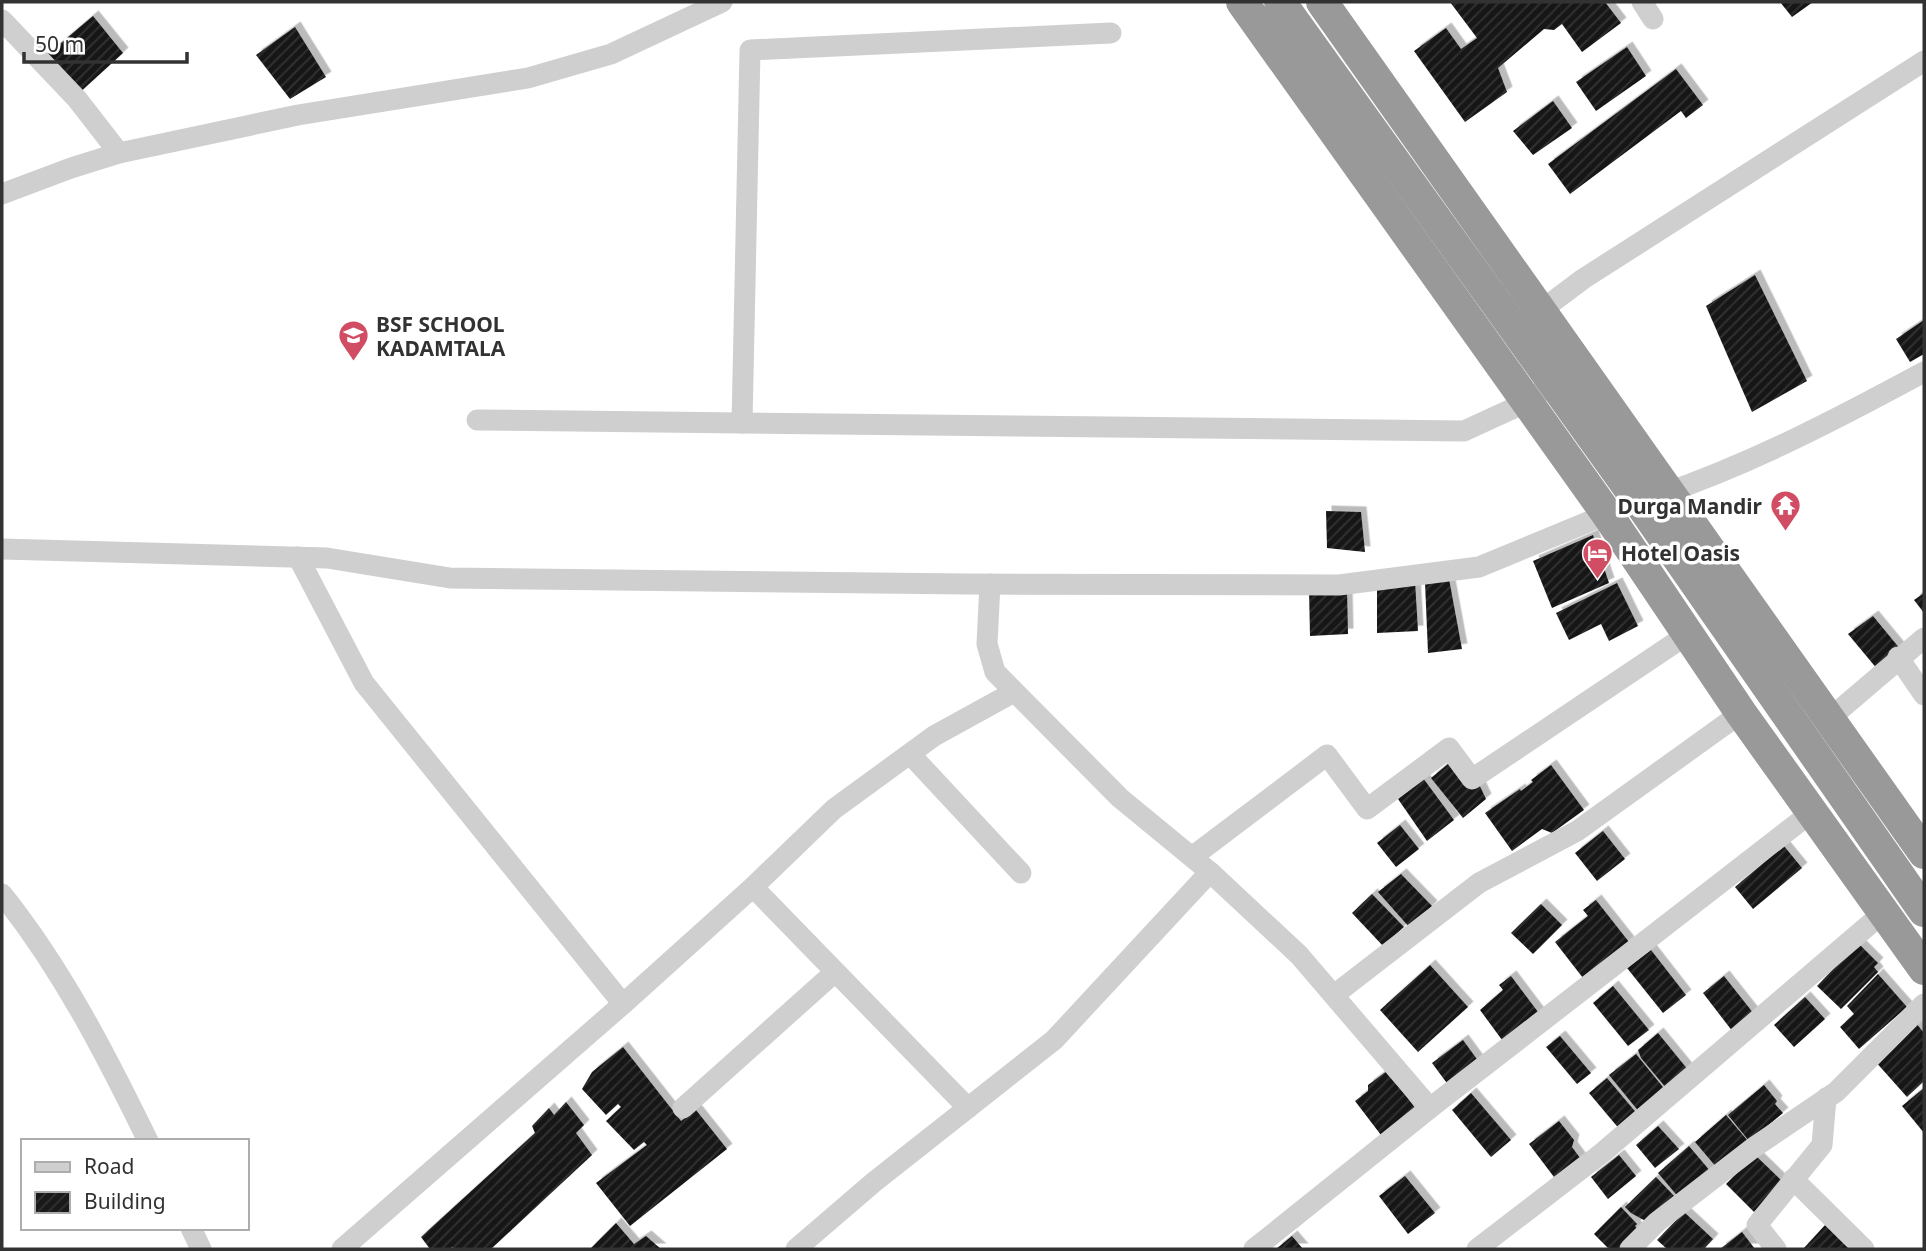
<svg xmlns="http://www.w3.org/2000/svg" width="1926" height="1251" font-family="'Noto Sans',sans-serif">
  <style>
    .building { fill: url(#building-hatch); filter: url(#shadow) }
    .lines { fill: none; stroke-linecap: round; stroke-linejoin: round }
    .minor { stroke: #cfcfcf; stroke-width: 21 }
    .highway { stroke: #999; stroke-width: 32 }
    .labels { text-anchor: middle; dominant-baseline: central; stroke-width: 7; stroke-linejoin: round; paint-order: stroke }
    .poi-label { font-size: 21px; font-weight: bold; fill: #323232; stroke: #fff; text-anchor: start }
  </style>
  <defs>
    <pattern id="building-hatch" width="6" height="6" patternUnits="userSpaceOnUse" patternTransform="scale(1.75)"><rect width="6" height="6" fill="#191919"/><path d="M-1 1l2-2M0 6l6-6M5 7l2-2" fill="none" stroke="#323232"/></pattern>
    <filter id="shadow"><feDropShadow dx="5.5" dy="-5.5" stdDeviation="0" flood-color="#0004"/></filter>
  </defs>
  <rect width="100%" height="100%" fill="#fff"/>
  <g class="building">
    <polygon points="1450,2 1605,2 1621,23 1582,52 1562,24 1554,30 1544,29 1498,68 1507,92 1465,122 1414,51 1446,28 1461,49 1477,38"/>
    <polygon points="1780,2 1813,2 1792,17"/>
    <polygon points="93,16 123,53 77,95 42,59"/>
    <polygon points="295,27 326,77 290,99 256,55"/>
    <polygon points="1627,47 1646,76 1596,111 1576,82"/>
    <polygon points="1676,69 1703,105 1686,118 1681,111 1570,194 1548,164"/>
    <polygon points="1553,101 1572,128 1533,155 1513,131"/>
    <polygon points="1755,275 1807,381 1752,412 1706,306"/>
    <polygon points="1924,320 1924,354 1910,362 1896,339"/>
    <polygon points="1326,511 1361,512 1365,552 1327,548"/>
    <polygon points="1593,535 1609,583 1552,608 1533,561"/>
    <polygon points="1449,579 1462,649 1428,653 1425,582"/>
    <polygon points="1415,581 1418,631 1377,633 1377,585"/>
    <polygon points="1617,583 1638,626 1609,641 1601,624 1569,640 1556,613"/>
    <polygon points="1309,590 1347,590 1348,634 1310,636"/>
    <polygon points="1924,593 1924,613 1914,600"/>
    <polygon points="1873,616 1901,650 1878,670 1848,634"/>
    <polygon points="1454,759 1478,782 1486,799 1463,818 1431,778"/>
    <polygon points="1551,765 1584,810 1552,833 1542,829 1512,851 1485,813 1520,789 1521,791 1533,782 1531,780"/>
    <polygon points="1423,778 1454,820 1427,841 1398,799"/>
    <polygon points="1400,825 1419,849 1396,867 1377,843"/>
    <polygon points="1603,831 1625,859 1597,881 1575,853"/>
    <polygon points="1784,846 1802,868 1753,909 1735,887"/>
    <polygon points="1401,874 1432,906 1410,928 1378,892"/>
    <polygon points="1372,894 1404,927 1383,946 1352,913"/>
    <polygon points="1596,900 1629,942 1583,978 1555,942 1588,916 1583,910"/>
    <polygon points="1541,904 1562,925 1533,954 1511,933"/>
    <polygon points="1858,943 1878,963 1874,967 1878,972 1841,1009 1817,986"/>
    <polygon points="1651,950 1686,995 1663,1013 1627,968"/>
    <polygon points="1430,965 1468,1007 1418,1052 1380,1010"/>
    <polygon points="1878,974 1907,1007 1859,1049 1840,1027 1854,1014 1847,1006"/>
    <polygon points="1511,976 1541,1016 1505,1044 1480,1010 1503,990 1499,985"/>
    <polygon points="1724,976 1754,1014 1733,1032 1703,993"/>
    <polygon points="1613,986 1649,1030 1628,1046 1593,1003"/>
    <polygon points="1805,997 1825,1019 1794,1047 1774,1025"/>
    <polygon points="1916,1023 1924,1033 1924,1081 1907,1097 1874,1060"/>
    <polygon points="1658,1033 1689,1071 1667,1089 1641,1058 1638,1050"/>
    <polygon points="1560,1036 1591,1073 1577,1084 1546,1047"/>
    <polygon points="1463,1040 1479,1062 1449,1086 1432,1063"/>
    <polygon points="623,1047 681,1121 696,1110 727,1149 630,1226 596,1183 647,1145 644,1142 634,1150 606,1121 621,1107 618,1104 606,1115 582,1089 592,1072"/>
    <polygon points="1636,1054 1667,1092 1640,1113 1609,1075"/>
    <polygon points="1387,1071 1419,1113 1384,1139 1355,1101 1368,1091 1368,1085"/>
    <polygon points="1607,1078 1639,1116 1621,1131 1589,1093"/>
    <polygon points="1764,1085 1777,1101 1775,1104 1783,1113 1749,1141 1728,1115"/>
    <polygon points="1924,1088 1924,1133 1902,1106"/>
    <polygon points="1471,1093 1511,1140 1491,1157 1452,1110"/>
    <polygon points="566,1102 584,1125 576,1133 592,1155 491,1249 454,1249 452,1247 451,1249 430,1249 421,1237 535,1133 532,1126 549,1108 554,1115"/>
    <polygon points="1726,1115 1748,1141 1717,1168 1695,1142"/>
    <polygon points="1559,1121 1574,1140 1572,1147 1583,1162 1557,1181 1529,1144"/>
    <polygon points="1658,1126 1679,1149 1655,1168 1636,1145"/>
    <polygon points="1689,1146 1711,1172 1680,1199 1658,1173"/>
    <polygon points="1619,1155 1636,1176 1608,1199 1591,1177"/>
    <polygon points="1755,1155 1783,1182 1754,1212 1726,1184"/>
    <polygon points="1405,1176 1435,1213 1408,1234 1379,1196"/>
    <polygon points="1656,1177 1677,1199 1651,1224 1631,1213 1625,1207"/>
    <polygon points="1621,1207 1637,1224 1635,1226 1642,1234 1626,1249 1609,1249 1594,1234"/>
    <polygon points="1684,1212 1713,1239 1704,1249 1667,1249 1657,1240"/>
    <polygon points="616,1223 634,1244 646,1236 661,1249 590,1249"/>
    <polygon points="1826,1224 1850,1247 1847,1249 1803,1249"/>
    <polygon points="1742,1232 1755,1249 1720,1249"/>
    <polygon points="1292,1236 1303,1249 1276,1249"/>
  </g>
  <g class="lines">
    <g class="minor">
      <polyline points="1642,2 1653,19"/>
      <polyline points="2,20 77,99 119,153"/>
      <polyline points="2,194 71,168 119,153 298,115 528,78 611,54 722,2"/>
      <polyline points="1531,318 1583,279 1924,61"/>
      <polyline points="477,420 1464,431 1527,402 1554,382"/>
      <polyline points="742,423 750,50 1111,33"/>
      <path d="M1657,496C1751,464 1837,419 1924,372"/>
      <polyline points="2,549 327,558 450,578 966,584 1339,585 1479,567 1617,510"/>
      <polyline points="298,557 364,683 623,1004"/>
      <polyline points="990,584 987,644 995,672 1120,798 1210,872 1299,955 1430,1108 1812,812"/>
      <polyline points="1898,657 1924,695"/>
      <polyline points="1829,719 1924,638"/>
      <polyline points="910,754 1021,873"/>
      <polyline points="1192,857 1327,755 1367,809 1449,748 1472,779 1688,634"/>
      <path d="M2,894C62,969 106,1055 148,1141"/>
      <polyline points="1334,995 1479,883 1577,831 1741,713"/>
      <polyline points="683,1108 835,972"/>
      <polyline points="968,1108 753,887 834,809 934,736 1014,692"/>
      <polyline points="1793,1179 1864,1249"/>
      <polyline points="191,1228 201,1249"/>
      <polyline points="342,1249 623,1004 753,887"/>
      <polyline points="796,1249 874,1182 1054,1040 1210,872"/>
      <polyline points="1254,1249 1430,1108"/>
      <polyline points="1477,1249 1602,1153 1884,912"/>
      <polyline points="1630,1249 1657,1222 1753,1148 1836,1092 1924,1004"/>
      <polyline points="1776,1249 1757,1225 1822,1145 1826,1098"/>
    </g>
    <g class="highway">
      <polyline points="1242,2 1607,514 1741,713 1924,969"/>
      <polyline points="1280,2 1639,502 1924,911"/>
      <polyline points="1322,2 1924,853"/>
    </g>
  </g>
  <defs>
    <symbol id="school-pin" viewBox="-11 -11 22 30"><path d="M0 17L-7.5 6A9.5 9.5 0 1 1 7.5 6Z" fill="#d14d63" stroke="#fff"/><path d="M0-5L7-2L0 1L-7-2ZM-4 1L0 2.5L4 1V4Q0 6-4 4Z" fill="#fff"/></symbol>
    <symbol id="temple-pin" viewBox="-11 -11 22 30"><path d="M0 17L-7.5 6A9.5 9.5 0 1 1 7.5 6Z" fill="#d14d63" stroke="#fff"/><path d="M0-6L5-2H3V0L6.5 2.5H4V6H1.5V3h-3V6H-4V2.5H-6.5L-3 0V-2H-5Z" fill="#fff"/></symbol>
    <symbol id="hotel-pin" viewBox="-11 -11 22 30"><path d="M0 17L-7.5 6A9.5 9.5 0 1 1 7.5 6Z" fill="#d14d63" stroke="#fff"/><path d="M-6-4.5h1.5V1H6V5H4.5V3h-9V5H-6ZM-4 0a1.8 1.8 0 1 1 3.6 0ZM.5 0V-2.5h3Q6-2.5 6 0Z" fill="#fff"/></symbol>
  </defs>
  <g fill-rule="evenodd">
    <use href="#school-pin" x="336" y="318" width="35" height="47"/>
    <use href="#temple-pin" x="1768" y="488" width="35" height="47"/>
    <use href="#hotel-pin" x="1580" y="536" width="35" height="47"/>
  </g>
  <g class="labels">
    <g class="poi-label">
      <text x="376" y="324">BSF SCHOOL<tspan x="376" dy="24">KADAMTALA</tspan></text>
      <text x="1762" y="506" text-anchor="end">Durga Mandir</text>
      <text x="1621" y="553">Hotel Oasis</text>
    </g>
  </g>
  <rect width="1926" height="1251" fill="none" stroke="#323232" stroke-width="7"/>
  <rect x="21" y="1139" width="228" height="91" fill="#ffffff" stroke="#adadad" stroke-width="2"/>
  <rect x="35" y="1162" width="35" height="10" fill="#cfcfcf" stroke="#adadad" stroke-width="2"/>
  <text x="84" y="1174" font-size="21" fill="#323232">Road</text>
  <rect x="35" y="1192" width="35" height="21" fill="url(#building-hatch)" stroke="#adadad" stroke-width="2"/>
  <text x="84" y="1209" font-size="21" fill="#323232">Building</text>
  <path d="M24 52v10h163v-10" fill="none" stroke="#323232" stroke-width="3.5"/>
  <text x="35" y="52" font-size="21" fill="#323232" stroke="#ffffff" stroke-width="5" paint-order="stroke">50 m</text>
</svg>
